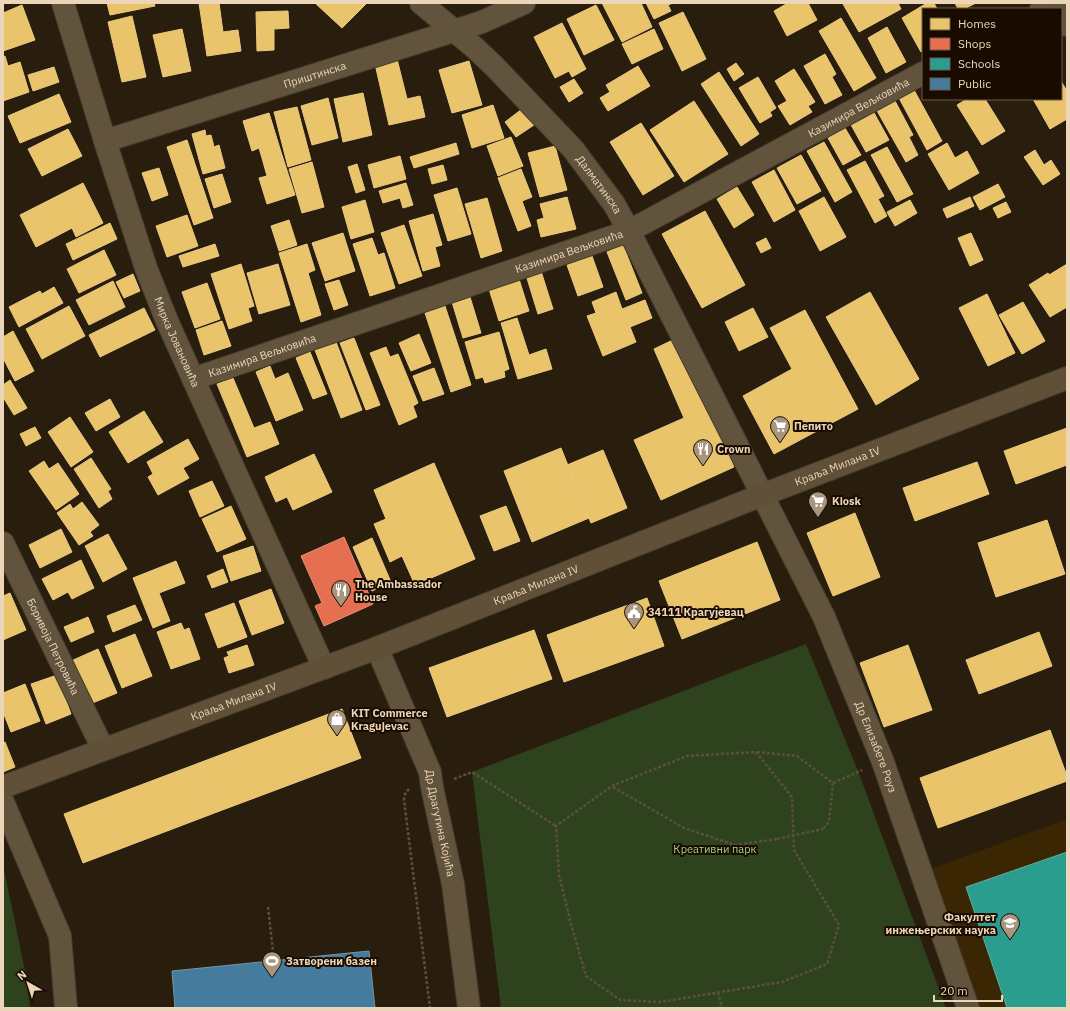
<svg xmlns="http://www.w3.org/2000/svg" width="1070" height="1011" font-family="'IBM Plex Sans',sans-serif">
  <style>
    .built { fill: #3b2604 }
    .green { fill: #2e421d }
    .homes { fill: #e9c46a; stroke: #eac982 }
    .shops { fill: #e76f51; stroke: #e88e70 }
    .schools { fill: #2a9d8f; stroke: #64ae9c }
    .public { fill: #457b9d; stroke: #7796a5 }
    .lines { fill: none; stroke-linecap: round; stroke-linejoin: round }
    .minor-casing { stroke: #453b2d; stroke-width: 24 }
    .major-casing { stroke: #453b2d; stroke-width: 24 }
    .path { stroke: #5b4f3e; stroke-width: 2.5; stroke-dasharray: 3 2; stroke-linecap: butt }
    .minor { stroke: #61533c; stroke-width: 22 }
    .major { stroke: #5f5037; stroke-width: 22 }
    .path-bridge { stroke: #5b4f3e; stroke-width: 2.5; stroke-dasharray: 3 2; stroke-linecap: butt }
    .labels { text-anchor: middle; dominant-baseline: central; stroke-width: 4; stroke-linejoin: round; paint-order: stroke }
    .street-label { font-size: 11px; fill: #ebd6b9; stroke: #190b00 }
    .poi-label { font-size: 11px; font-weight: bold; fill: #ebd6b9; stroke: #190b00; text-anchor: start }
    .park-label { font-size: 11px; fill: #a3d288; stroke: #190b00 }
  </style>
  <rect width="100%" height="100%" fill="#291e0d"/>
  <polygon class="built" points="1067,819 1067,1008 979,1008 925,871"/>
  <g class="green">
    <polygon points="806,644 858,771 946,1008 501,1008 472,772"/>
    <polygon points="3,864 26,976 30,1008 3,1008"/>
  </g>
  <g class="homes">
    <polygon points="107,3 154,3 155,6 110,15"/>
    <polygon points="199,3 219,3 223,32 238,30 241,51 207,56"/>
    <polygon points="315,3 364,3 366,4 342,28"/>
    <polygon points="602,3 641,3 652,27 622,42"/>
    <polygon points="646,3 673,3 668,5 671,11 654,19"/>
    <polygon points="788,3 808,3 817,20 787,36 774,11"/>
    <polygon points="846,3 898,3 901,9 859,32 843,4"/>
    <polygon points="927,3 934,3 937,9 923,9 923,51 921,52 902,18"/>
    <polygon points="955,3 976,3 964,9 958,9"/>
    <polygon points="22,5 35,40 3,51 3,13"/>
    <polygon points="596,5 614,40 584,55 567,19"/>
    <polygon points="288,11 289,28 274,29 274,50 257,51 256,12"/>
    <polygon points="683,12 706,59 682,71 659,23"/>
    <polygon points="132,16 146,77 122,82 108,22"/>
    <polygon points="841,18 876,78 854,91 819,31"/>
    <polygon points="562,23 586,69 572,77 569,71 555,78 534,37"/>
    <polygon points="887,27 906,62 886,73 868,38"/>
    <polygon points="182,29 191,71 163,77 153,35"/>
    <polygon points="654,29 663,49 632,64 622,44"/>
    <polygon points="825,54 836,74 832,77 842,95 825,104 804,66"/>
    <polygon points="5,56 8,66 20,62 29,92 3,101 3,57"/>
    <polygon points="397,59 407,99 420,96 425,117 389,125 375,64"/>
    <polygon points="469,61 482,105 452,113 439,70"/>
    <polygon points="736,63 744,74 734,81 727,69"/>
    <polygon points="638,66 650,86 608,111 600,98 610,92 606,85"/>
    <polygon points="54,67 59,82 33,91 28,75"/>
    <polygon points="794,69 815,102 808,106 812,112 790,125 778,106 787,101 775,81"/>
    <polygon points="719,72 759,134 741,146 701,84"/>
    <polygon points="758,77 776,108 770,112 772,116 760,123 739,88"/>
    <polygon points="574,79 583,93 569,102 560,87"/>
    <polygon points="1061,81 1067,91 1067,119 1050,129 1033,99 1061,99"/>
    <polygon points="914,90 942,141 927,150 899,98"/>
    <polygon points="363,93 372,135 343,142 334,99"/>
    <polygon points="59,94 71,122 20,143 8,116"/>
    <polygon points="328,98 338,138 312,145 301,106"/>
    <polygon points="894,99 913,135 909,137 918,155 906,162 876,109"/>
    <polygon points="967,99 985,99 1005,131 982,145 957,105"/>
    <polygon points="694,101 728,154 684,182 650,130"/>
    <polygon points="493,105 504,138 472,148 462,115"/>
    <polygon points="297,107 311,160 288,167 274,112"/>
    <polygon points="522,109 534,125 516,137 505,122"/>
    <polygon points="873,111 889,140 866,152 850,123"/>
    <polygon points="269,113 281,152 262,158 259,148 252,151 243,121"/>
    <polygon points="641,123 674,176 643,195 610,142"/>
    <polygon points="845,128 861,155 843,165 828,138"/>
    <polygon points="68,129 82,156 42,176 28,149"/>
    <polygon points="205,130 206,136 211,135 214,147 219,145 225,168 203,174 192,134"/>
    <polygon points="511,137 523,166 498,176 487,146"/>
    <polygon points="187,140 213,218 194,225 167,147"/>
    <polygon points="824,142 852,192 835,202 807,151"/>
    <polygon points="456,143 459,154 414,168 410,157"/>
    <polygon points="947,143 955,158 967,151 979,173 949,190 928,154"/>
    <polygon points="555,146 567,190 540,197 528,153"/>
    <polygon points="887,147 913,194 897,202 871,155"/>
    <polygon points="1035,150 1044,165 1051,160 1060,174 1043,185 1024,157"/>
    <polygon points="281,152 295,195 267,204 259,178 267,176 262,158"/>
    <polygon points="801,155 821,191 797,204 777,168"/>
    <polygon points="400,156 406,179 374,188 368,165"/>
    <polygon points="865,161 884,196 878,199 887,216 875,223 847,170"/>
    <polygon points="312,162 324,207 302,213 289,169"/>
    <polygon points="357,164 365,190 356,193 348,167"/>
    <polygon points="443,165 447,180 432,184 428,169"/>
    <polygon points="159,168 168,195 152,201 142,173"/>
    <polygon points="521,169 532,197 522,201 531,226 518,231 498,178"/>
    <polygon points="774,170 795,210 774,222 752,182"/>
    <polygon points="222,174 231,202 214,208 205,179"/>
    <polygon points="83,183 103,223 76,237 72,228 36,247 20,215"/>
    <polygon points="406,183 413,205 403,208 400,198 383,203 379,191"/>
    <polygon points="998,184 1005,197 980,210 973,197"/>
    <polygon points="737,187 754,215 734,228 717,199"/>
    <polygon points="457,188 471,234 448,241 434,195"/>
    <polygon points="567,197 576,229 541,237 537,220 544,218 540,204"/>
    <polygon points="824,197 846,237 820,251 799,211"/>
    <polygon points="970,197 974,206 947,218 943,209"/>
    <polygon points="487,198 502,251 481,258 465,204"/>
    <polygon points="365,200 374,232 351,239 342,207"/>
    <polygon points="910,200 917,213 895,226 887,212"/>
    <polygon points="1006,202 1011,212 998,218 993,208"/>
    <polygon points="705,211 745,285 702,308 662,234"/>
    <polygon points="433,214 442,245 435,247 440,266 423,271 409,221"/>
    <polygon points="187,215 198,246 167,257 156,226"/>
    <polygon points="289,220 297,245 279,251 271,226"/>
    <polygon points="110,223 117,239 73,260 66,244"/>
    <polygon points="404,225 422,276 399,284 381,233"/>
    <polygon points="343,233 355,271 325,281 312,243"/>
    <polygon points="971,233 983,260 970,266 958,238"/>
    <polygon points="372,238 378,255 384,253 395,288 370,296 353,244"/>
    <polygon points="766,238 771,248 761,253 756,243"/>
    <polygon points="215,244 219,256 183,267 179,256"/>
    <polygon points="307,244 315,270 308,273 321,315 301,322 279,253"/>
    <polygon points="623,245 642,293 626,300 607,252"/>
    <polygon points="104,250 116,275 79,293 67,269"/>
    <polygon points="592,256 603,287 578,296 567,265"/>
    <polygon points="241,264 254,306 248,308 252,321 229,329 211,274"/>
    <polygon points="278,264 290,305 259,314 247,273"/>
    <polygon points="1067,264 1067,302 1049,275"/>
    <polygon points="541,271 553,309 538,314 526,275"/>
    <polygon points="1048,273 1067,302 1067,307 1050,317 1029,285"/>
    <polygon points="133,274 140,291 124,298 116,282"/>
    <polygon points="519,279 529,311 499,321 489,289"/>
    <polygon points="339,280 348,305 334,310 325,284"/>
    <polygon points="113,281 125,307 89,325 76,300"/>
    <polygon points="207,283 220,319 195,328 182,292"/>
    <polygon points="54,287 63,303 19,327 9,307 40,291 42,294"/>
    <polygon points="616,292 622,309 645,300 652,318 630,327 636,342 603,356 587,316 596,313 592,302"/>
    <polygon points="870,292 919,379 876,405 826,317"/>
    <polygon points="987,294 1015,353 988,366 959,308"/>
    <polygon points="470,297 481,333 463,338 452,302"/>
    <polygon points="1023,302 1045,341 1022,354 999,315"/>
    <polygon points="69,306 85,336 42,359 26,329"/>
    <polygon points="445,306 471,385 451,392 425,313"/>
    <polygon points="144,308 155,330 100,357 89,335"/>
    <polygon points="753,308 768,337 739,351 725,322"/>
    <polygon points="805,310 858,409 774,454 743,396 792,369 770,328"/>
    <polygon points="517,318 529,355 546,349 552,369 518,379 501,323"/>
    <polygon points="222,321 231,346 204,355 196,330"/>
    <polygon points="13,331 34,371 15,381 3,358 3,337"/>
    <polygon points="499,332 509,369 504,371 505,377 485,383 483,377 476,379 465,342"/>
    <polygon points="419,334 431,363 411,371 399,343"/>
    <polygon points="354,338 380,405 366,410 340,343"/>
    <polygon points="677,338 734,467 661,500 634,440 684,418 654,349"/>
    <polygon points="336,342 362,410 341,418 315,350"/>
    <polygon points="386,347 390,357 398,354 418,403 413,406 417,417 399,425 370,353"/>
    <polygon points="310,352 327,394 313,399 296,358"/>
    <polygon points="270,366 275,379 288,373 303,410 276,421 256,372"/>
    <polygon points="434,368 444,394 423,401 413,376"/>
    <polygon points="233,378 254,428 270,422 279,444 247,457 217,384"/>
    <polygon points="10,380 27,408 14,415 3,397 3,385"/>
    <polygon points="110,399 120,417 96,431 85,413"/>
    <polygon points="144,411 163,442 128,463 109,432"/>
    <polygon points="70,417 93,452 71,467 48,432"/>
    <polygon points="35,427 41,438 26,446 20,434"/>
    <polygon points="1067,428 1067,465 1016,484 1004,451"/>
    <polygon points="188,439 199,459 183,468 189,478 158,495 148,477 153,474 147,462"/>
    <polygon points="561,448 589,518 532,542 504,471"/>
    <polygon points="603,450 627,508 591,523 567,465"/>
    <polygon points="314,454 332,492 293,510 287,497 276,502 265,477"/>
    <polygon points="91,458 111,489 108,491 112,499 99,508 74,469"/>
    <polygon points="44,461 49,469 58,463 79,494 56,510 29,471"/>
    <polygon points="977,462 989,494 915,521 903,488"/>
    <polygon points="434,463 475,559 415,585 402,556 390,562 374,524 386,519 374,490"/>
    <polygon points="212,481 224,506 200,517 189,491"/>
    <polygon points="82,502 99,525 90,532 93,536 79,545 57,513 70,504 73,509"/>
    <polygon points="231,506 246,539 217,552 202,519"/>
    <polygon points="506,506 520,541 494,551 480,516"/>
    <polygon points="855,513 880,577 833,596 807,533"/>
    <polygon points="1047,520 1065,574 996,597 978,543"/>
    <polygon points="61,529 72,552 40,568 29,545"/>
    <polygon points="108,534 127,569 103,582 85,546"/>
    <polygon points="372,538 391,582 372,591 353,547"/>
    <polygon points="757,542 780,600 682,639 659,581"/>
    <polygon points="253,546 261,571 231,581 223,556"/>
    <polygon points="81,560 94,588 72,599 68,592 53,600 42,579"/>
    <polygon points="176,561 185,583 159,593 170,621 153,628 133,578"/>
    <polygon points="223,569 228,582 212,588 207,576"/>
    <polygon points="271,589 284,623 252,635 239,601"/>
    <polygon points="10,593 26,630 3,640 3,596"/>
    <polygon points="647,598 664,646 564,682 547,635"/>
    <polygon points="234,603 247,637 218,648 205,614"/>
    <polygon points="135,605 142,620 113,632 107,616"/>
    <polygon points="88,617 94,632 71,642 64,627"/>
    <polygon points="181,623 184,630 189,628 200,659 171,669 157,632"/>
    <polygon points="534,630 552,679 447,717 429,668"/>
    <polygon points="1039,632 1052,666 979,694 966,660"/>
    <polygon points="135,634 152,676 122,688 105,646"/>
    <polygon points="247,645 254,665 229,673 224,658 229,656 227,652"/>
    <polygon points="908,645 932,710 884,727 860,663"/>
    <polygon points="98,649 117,693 90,704 71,661"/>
    <polygon points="57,675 71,714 46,724 31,684"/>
    <polygon points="25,684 40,721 11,732 3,712 3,693"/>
    <polygon points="342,709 361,758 217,812 199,763"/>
    <polygon points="1050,730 1067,776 1067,781 938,828 920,778"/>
    <polygon points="5,742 15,767 3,772 3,743"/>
    <polygon points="199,763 217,812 83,863 64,814"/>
  </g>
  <polygon class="shops" points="344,537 373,604 324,626 315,606 322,603 301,556"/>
  <polygon class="schools" points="1067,852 1067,1008 1007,1008 966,887"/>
  <polygon class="public" points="369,951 375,1008 175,1008 172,971"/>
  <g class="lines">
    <defs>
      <g id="minor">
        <path id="s1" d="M63,3L105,141L146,268L167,321L324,668"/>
        <path id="s2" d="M421,3L475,48L495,67L573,149L614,204L629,231L824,617L883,762L968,1008"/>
        <polyline points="1041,9 1052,3"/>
        <polyline points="1061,14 1067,25"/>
        <path id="s3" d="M105,141L482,22L524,3"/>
        <path id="s4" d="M193,379L629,231L923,73"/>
        <path id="s5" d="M3,543L103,749"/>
        <path id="s6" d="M377,648L430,772L432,787L453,884L469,1008"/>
        <polyline points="3,802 60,936 66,1008"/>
      </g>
      <g id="major">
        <path id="s7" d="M3,787L377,648L762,495L1067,378"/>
      </g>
    </defs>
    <use href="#minor" class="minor-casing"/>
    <use href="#major" class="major-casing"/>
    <g class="path">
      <polygon points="756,752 792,797 794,850 839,925 827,964 782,982 660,1002 620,1000 586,976 571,924 559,875 556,826 612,786 687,756"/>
      <polyline points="757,752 797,756 833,783 829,822 823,829"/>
      <polyline points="454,779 472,772 556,826"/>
      <polyline points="833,783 862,770"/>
      <polyline points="613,787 684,828 735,845 777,839"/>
      <polyline points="409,789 405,794 404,800 430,1008"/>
      <polyline points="268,907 274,960"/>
      <polyline points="718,992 722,1008"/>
    </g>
    <use href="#minor" class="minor"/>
    <use href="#major" class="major"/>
    <polyline class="path-bridge" points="777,839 823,829"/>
  </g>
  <defs>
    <symbol id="supermarket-pin" viewBox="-11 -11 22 30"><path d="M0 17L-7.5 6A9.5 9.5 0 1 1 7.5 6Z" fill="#a7967d" stroke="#190b00"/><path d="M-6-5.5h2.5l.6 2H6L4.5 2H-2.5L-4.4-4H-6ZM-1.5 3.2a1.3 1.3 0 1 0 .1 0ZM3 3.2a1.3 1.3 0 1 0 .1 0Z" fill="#fff"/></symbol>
    <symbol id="restaurant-pin" viewBox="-11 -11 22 30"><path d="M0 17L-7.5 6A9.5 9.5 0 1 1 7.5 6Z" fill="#a7967d" stroke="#190b00"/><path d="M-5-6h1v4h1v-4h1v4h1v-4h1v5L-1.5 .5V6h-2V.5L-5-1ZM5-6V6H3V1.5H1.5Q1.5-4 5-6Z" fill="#fff"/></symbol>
    <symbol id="civic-pin" viewBox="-11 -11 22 30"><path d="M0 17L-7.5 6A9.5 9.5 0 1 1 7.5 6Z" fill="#a7967d" stroke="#190b00"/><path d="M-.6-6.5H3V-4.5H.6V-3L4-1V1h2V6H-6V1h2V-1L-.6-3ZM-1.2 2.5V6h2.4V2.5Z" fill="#fff"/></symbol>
    <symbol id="shop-pin" viewBox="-11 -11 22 30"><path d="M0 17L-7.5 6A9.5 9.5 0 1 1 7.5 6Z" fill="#a7967d" stroke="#190b00"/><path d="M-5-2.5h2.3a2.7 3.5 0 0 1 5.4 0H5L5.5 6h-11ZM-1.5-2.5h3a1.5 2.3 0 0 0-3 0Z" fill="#fff"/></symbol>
    <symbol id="university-pin" viewBox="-11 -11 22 30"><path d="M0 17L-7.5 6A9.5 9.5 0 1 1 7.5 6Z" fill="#a7967d" stroke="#190b00"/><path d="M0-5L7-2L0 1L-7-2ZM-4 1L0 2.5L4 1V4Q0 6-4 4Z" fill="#fff"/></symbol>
    <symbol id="stadium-pin" viewBox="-11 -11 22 30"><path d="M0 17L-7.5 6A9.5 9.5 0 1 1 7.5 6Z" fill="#a7967d" stroke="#190b00"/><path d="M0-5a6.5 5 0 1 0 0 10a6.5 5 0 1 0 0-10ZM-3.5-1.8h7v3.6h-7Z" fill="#fff"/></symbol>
  </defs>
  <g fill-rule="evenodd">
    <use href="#supermarket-pin" x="769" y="415" width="22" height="30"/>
    <use href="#restaurant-pin" x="692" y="438" width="22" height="30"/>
    <use href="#supermarket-pin" x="807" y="490" width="22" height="30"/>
    <use href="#restaurant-pin" x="330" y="579" width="22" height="30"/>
    <use href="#civic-pin" x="623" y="601" width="22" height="30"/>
    <use href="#shop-pin" x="326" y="708" width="22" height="30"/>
    <use href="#university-pin" x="999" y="912" width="22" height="30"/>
    <use href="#stadium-pin" x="261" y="950" width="22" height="30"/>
  </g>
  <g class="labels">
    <g class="street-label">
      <text stroke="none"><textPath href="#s3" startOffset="220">Приштинска</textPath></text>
      <text stroke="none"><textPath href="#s4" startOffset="721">Казимира Вељковића</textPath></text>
      <text stroke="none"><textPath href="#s2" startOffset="255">Далматинска</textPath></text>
      <text stroke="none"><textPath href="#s4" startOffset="397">Казимира Вељковића</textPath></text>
      <text stroke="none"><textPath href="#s1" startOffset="358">Мирка Јовановића</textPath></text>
      <text stroke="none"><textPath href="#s4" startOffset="73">Казимира Вељковића</textPath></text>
      <text stroke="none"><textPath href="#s7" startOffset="894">Краља Милана IV</textPath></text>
      <text stroke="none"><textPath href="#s7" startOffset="570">Краља Милана IV</textPath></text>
      <text stroke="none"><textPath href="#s5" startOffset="115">Боривоја Петровића</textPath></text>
      <text stroke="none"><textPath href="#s7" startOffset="246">Краља Милана IV</textPath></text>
      <text stroke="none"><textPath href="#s2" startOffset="883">Др Елизабете Роуз</textPath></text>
      <text stroke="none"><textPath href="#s6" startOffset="187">Др Драгутина Којића</textPath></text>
    </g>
    <g class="poi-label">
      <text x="794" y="426">Пепито</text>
      <text x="717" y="449">Crown</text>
      <text x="832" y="501">Kiosk</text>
      <text x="355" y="584">The Ambassador<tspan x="355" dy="13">House</tspan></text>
      <text x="648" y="612">34111 Крагујевац</text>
      <text x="351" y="713">KIT Commerce<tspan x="351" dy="13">Kragujevac</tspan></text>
      <text x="996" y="917" text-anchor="end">Факултет<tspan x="996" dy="13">инжењерских наука</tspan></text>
      <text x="286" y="961">Затворени базен</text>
    </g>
    <g class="park-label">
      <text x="715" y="849">Креативни парк</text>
    </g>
  </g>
  <rect width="1070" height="1011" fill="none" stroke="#ebd6b9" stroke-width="8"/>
  <rect x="922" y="8" width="140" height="92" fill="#190b00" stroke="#6d5c4a"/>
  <rect x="930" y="18" width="20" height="12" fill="#e9c46a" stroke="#6d5c4a"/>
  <text x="958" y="28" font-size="12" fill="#ebd6b9">Homes</text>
  <rect x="930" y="38" width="20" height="12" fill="#e76f51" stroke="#6d5c4a"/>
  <text x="958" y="48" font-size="12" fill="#ebd6b9">Shops</text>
  <rect x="930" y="58" width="20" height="12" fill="#2a9d8f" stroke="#6d5c4a"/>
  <text x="958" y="68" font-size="12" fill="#ebd6b9">Schools</text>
  <rect x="930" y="78" width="20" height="12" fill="#457b9d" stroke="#6d5c4a"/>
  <text x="958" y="88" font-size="12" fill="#ebd6b9">Public</text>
  <g transform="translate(28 983) rotate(321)" stroke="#190b00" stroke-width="3" paint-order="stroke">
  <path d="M0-3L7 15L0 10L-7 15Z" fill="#ebd6b9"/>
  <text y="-6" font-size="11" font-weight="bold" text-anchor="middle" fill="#ebd6b9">N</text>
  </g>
  <path d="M934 995v6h68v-6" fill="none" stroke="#ebd6b9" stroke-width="2"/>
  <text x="940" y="995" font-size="12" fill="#ebd6b9" stroke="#190b00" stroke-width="3" paint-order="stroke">20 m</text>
</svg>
